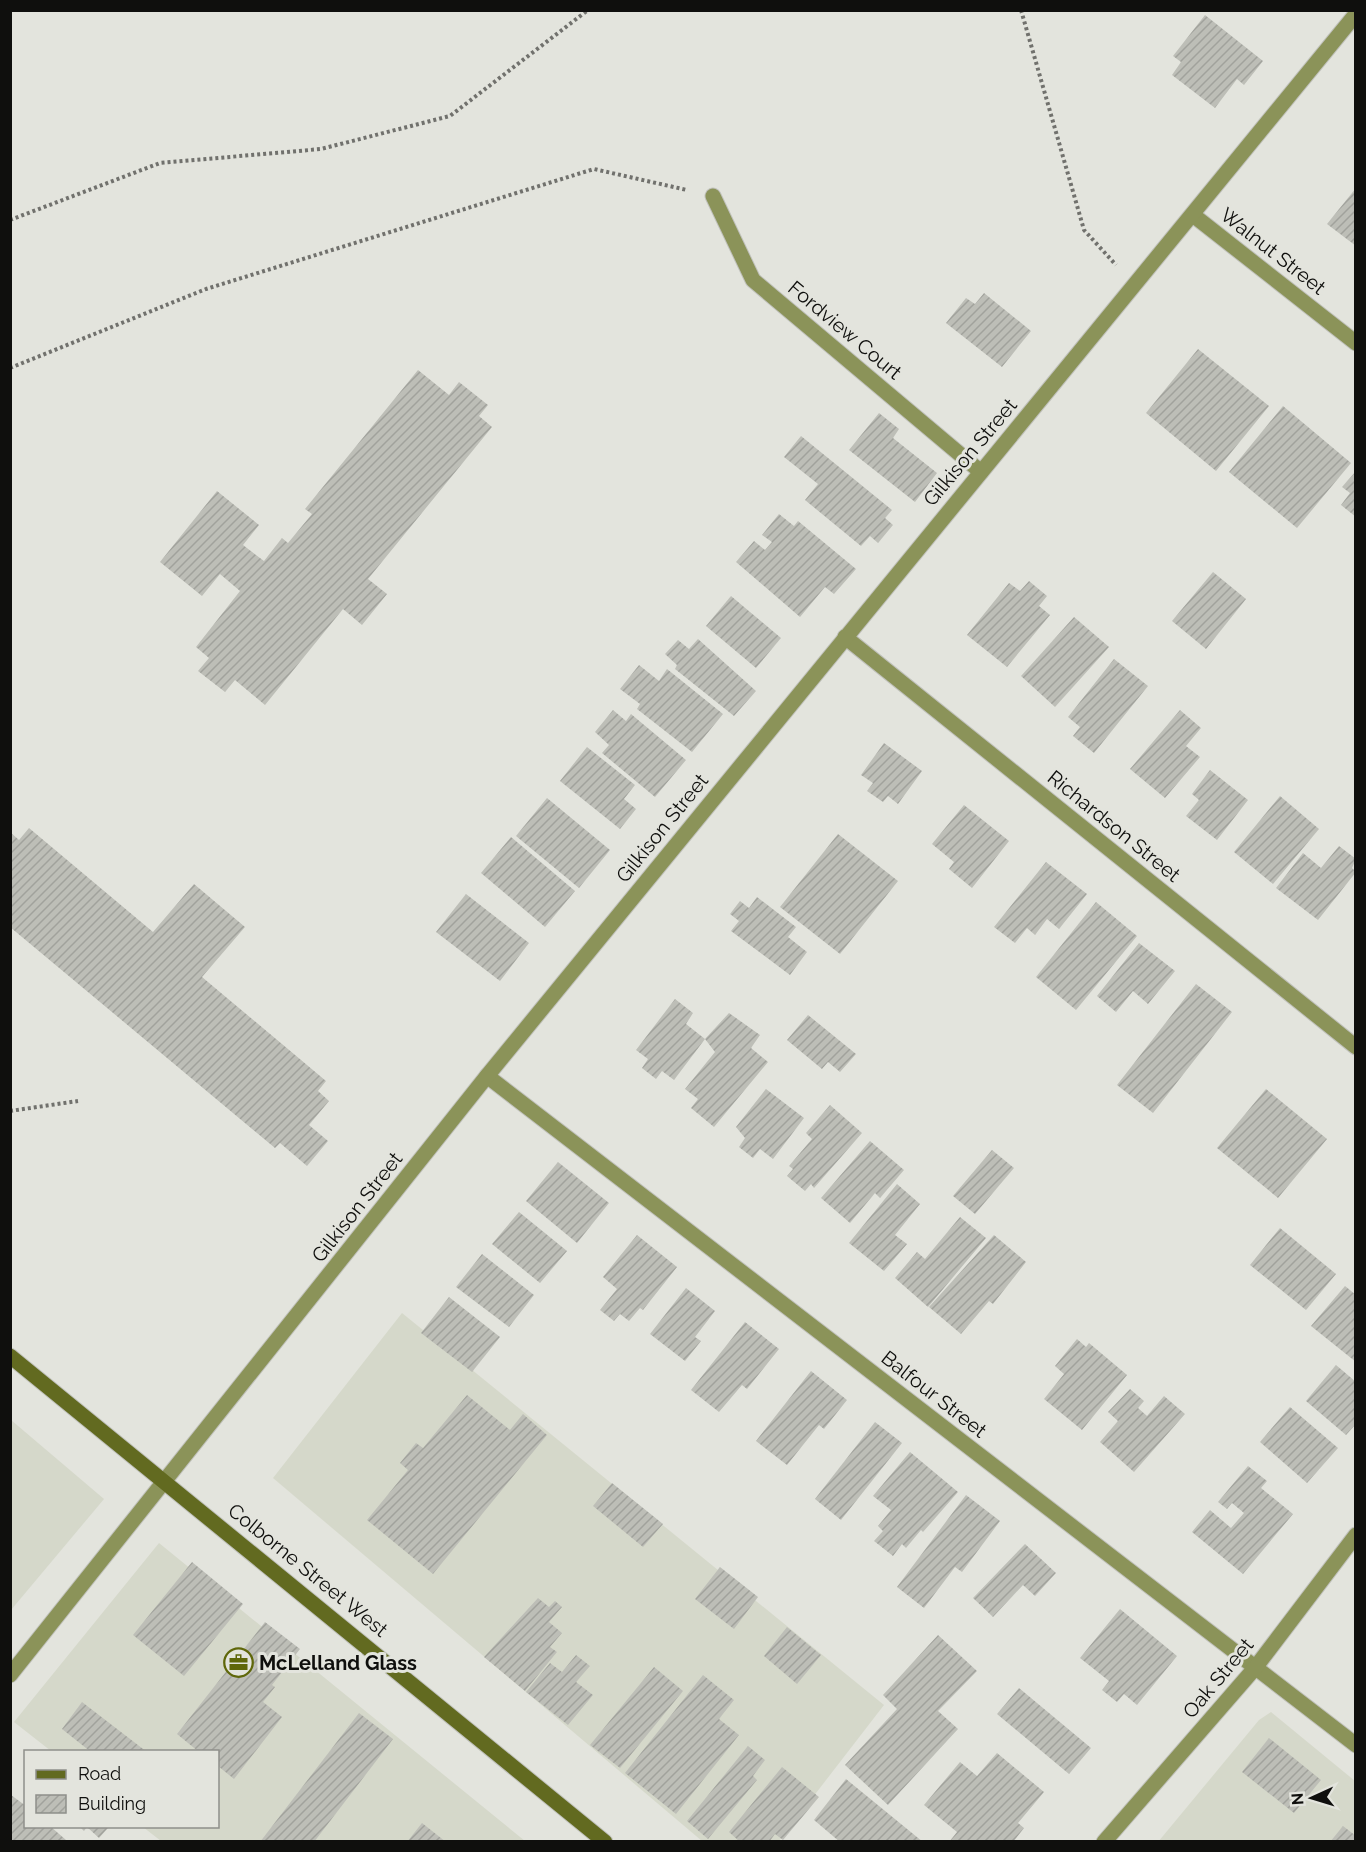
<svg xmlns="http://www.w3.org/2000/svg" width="1366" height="1852" font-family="Raleway,sans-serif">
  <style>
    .built { fill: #d5d8ca }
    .building { fill: url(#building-hatch) }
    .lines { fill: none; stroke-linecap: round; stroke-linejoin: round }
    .minor-casing { stroke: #c1c2bc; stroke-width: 17 }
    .secondary-casing { stroke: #c1c2bc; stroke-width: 17 }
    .path { stroke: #71716d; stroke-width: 4; stroke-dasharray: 3 3; stroke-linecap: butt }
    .minor { stroke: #8b9359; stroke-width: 15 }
    .secondary { stroke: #626a20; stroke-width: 15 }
    .labels { text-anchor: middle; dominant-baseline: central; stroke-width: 6; stroke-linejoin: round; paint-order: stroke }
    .street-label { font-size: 20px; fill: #0f0f0d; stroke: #e3e4dd }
    .poi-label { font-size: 20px; font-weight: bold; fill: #0f0f0d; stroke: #e3e4dd; text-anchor: start }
  </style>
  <defs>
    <pattern id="building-hatch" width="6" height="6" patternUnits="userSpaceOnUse" patternTransform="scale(1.5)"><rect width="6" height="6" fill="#bdbeb7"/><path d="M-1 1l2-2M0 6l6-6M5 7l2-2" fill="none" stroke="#a1a29c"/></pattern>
  </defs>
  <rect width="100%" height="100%" fill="#e3e4dd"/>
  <g class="built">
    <polygon points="402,1313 884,1705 779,1841 702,1841 273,1478"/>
    <polygon points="11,1420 104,1499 11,1610"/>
    <polygon points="159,1543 525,1841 161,1841 143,1827 218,1826 218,1752 51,1751 14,1722"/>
    <polygon points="1271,1712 1355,1781 1355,1841 1158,1842 1259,1720"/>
  </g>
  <g class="building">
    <polygon points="1205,15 1263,61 1244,85 1237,79 1215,108 1172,75 1181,62 1173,56"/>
    <polygon points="1356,188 1356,246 1327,224"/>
    <polygon points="984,293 1031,331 1002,367 946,323 966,298 975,304"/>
    <polygon points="1198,349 1269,406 1216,471 1146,413"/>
    <polygon points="418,370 449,395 459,382 488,405 479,416 492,427 368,579 387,594 362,625 343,609 265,705 235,680 225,692 198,671 209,658 196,647 240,591 220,574 202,596 160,562 217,491 259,525 243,545 264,561 282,538 288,543 312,514 305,509"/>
    <polygon points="1283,406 1351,463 1297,528 1229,472"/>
    <polygon points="879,413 899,429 893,438 937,473 915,502 849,450"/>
    <polygon points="801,436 892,510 885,518 893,525 878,543 870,536 861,546 805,500 818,484 784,457"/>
    <polygon points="1356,471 1356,517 1341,505 1350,493 1342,487"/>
    <polygon points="779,514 794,526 798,521 856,569 834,594 825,587 800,617 736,562 754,541 765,550 772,542 762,535"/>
    <polygon points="1213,572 1246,599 1206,649 1172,621"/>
    <polygon points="1029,581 1047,596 1039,606 1050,615 1007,667 967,635 1009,583 1020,591"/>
    <polygon points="731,596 781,638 756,668 706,626"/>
    <polygon points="1074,617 1109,647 1055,707 1021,676"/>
    <polygon points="698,639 756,691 734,716 675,669 677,665 665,654 678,640 689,649"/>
    <polygon points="1114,659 1148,686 1094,753 1073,736 1080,727 1068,717"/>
    <polygon points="639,665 659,681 667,669 723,714 692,752 637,709 640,704 620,689"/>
    <polygon points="613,710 626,721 631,714 686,760 655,797 602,753 609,745 595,732"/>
    <polygon points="1180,710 1201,728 1186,746 1200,757 1165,798 1130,769"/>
    <polygon points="884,743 922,771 898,804 888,796 883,802 867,791 873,783 861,775"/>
    <polygon points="587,747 635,785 624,799 636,809 620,829 560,781"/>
    <polygon points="1210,770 1248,800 1217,840 1186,816 1199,800 1192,794"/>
    <polygon points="1280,796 1319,829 1273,884 1234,852"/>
    <polygon points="547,798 610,850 579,888 516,836"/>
    <polygon points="964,805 1009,841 972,888 949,869 954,862 932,844"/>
    <polygon points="29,828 153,932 194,884 245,927 202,977 326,1081 318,1091 329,1101 309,1125 328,1141 307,1166 280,1143 275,1148 10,927 10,832 19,840"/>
    <polygon points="838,834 898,881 840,954 780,907"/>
    <polygon points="511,837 575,891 545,927 481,873"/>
    <polygon points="1339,846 1356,859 1352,868 1356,872 1318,920 1276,888 1303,853 1321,868"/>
    <polygon points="1046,862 1087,894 1059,929 1047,919 1035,935 1027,928 1015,943 994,927"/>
    <polygon points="466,894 529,943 500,981 436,932"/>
    <polygon points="757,897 796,927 788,937 807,952 790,975 731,931 739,921 730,914 740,901 749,908"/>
    <polygon points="1096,902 1137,936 1076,1010 1036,977"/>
    <polygon points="1139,943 1175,971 1148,1004 1133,991 1116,1012 1097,996"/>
    <polygon points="1196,984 1232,1012 1153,1113 1117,1085"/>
    <polygon points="675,999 693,1013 686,1024 705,1039 674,1080 662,1071 656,1079 642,1068 648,1059 636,1050"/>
    <polygon points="729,1013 760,1035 751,1048 768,1062 714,1127 691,1108 698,1099 685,1089 715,1052 705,1039"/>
    <polygon points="808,1015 856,1054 840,1072 828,1062 822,1069 787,1040"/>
    <polygon points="766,1089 804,1118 773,1159 760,1149 753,1158 739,1147 745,1138 736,1127"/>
    <polygon points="1266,1089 1327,1139 1278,1198 1217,1148"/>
    <polygon points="830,1105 862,1133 814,1188 811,1184 805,1191 787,1176 793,1169 789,1166 812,1139 806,1133"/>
    <polygon points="870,1141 904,1170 880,1198 875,1193 850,1223 821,1198"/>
    <polygon points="992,1150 1014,1168 975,1214 953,1196"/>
    <polygon points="558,1162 609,1203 577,1243 526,1201"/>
    <polygon points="897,1184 920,1204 895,1235 907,1244 884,1271 849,1243"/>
    <polygon points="519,1212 567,1251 540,1283 492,1244"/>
    <polygon points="960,1217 986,1238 928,1307 895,1278 917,1252 925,1259"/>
    <polygon points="1280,1228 1336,1274 1306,1310 1250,1265"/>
    <polygon points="637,1235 677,1267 643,1310 640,1308 629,1321 620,1314 614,1321 600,1310 617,1289 603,1277"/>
    <polygon points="994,1235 1026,1262 993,1304 989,1301 961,1334 929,1307"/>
    <polygon points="482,1254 534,1295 509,1327 456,1287"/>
    <polygon points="1345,1286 1356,1295 1356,1362 1311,1326"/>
    <polygon points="686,1288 715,1311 695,1337 701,1341 685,1361 650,1334"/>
    <polygon points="449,1297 500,1337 472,1372 421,1333"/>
    <polygon points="745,1322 779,1349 747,1389 742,1385 719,1412 691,1390"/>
    <polygon points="1077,1339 1086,1347 1089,1343 1127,1375 1082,1430 1044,1399 1064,1374 1055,1366"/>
    <polygon points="1336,1365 1356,1382 1356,1424 1346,1435 1306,1401"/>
    <polygon points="811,1371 847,1400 824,1429 819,1425 787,1465 756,1441"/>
    <polygon points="1130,1389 1144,1401 1138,1408 1147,1416 1164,1396 1185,1414 1134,1472 1100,1442 1118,1421 1108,1412"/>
    <polygon points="467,1395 510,1430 523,1414 547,1435 433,1574 367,1520 408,1470 400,1463 416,1443 423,1448"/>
    <polygon points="1290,1407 1338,1448 1307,1483 1260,1442"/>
    <polygon points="875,1422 902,1443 841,1520 815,1499"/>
    <polygon points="910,1452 958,1492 923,1532 921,1530 906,1548 902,1544 893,1556 874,1541 883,1531 878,1526 891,1510 873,1496"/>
    <polygon points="1248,1466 1267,1481 1261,1488 1293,1514 1243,1574 1192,1532 1210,1510 1231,1528 1244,1513 1232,1503 1227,1509 1218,1502"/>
    <polygon points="612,1483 663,1524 643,1547 593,1506"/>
    <polygon points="966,1495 1000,1521 962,1572 955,1567 924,1608 897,1587"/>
    <polygon points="1025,1544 1056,1573 1035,1596 1023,1585 993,1617 973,1598"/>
    <polygon points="192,1562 243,1604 184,1676 133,1635"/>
    <polygon points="720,1567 758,1597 734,1629 695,1599"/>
    <polygon points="538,1598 549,1607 555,1601 562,1607 549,1622 562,1633 550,1647 557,1652 525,1691 484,1657"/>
    <polygon points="1120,1609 1177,1656 1137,1705 1124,1694 1117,1702 1102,1690 1109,1681 1080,1658"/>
    <polygon points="265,1622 300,1649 272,1685 275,1687 263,1702 282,1717 234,1779 218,1766 218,1752 199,1752 177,1734"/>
    <polygon points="787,1627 821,1655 797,1684 764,1656"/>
    <polygon points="938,1635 977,1671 938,1711 958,1729 888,1805 845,1765 897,1709 883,1695"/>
    <polygon points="576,1655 590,1666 576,1682 593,1695 568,1725 526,1692 550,1663 562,1672"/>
    <polygon points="654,1667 683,1691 620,1768 590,1745"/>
    <polygon points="703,1675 734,1700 719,1719 739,1735 676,1814 625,1773"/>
    <polygon points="1019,1688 1091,1748 1069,1774 997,1714"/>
    <polygon points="82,1702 147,1752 91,1752 62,1729"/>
    <polygon points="359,1713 393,1739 314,1842 260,1842"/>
    <polygon points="1269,1738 1321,1780 1294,1813 1242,1772"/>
    <polygon points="748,1746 765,1760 753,1776 757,1780 708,1839 687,1821"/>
    <polygon points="997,1753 1044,1792 1018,1823 1024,1828 1013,1842 949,1842 957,1832 924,1805 960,1762 977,1776"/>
    <polygon points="782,1767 819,1797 783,1840 775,1834 769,1842 740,1842 729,1832"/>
    <polygon points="846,1779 923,1842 840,1842 814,1820"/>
    <polygon points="11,1795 26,1806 26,1826 50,1826 66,1840 65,1842 10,1840"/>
    <polygon points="422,1823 446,1842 407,1842"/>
    <polygon points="79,1826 106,1826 108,1828 99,1838 87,1827 84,1831"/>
    <polygon points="1343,1826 1356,1836 1356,1842 1330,1842"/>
  </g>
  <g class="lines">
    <defs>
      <g id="minor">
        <polyline points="713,196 753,280 981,472"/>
        <polyline points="1193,215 1356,343"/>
        <polyline points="845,637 1356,1047"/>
        <polyline points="487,1076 1356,1745"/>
        <polyline points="10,1675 487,1076 1356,14"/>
        <polyline points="1104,1842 1255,1668 1356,1535"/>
      </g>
      <polyline id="secondary" points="10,1356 605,1842"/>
    </defs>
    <use href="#minor" class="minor-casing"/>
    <use href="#secondary" class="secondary-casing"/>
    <g class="path">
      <polyline points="1021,10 1084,230 1116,265"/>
      <polyline points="10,220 160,163 321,149 450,116 588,10"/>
      <polyline points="10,368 206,289 594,169 687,190"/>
      <polyline points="10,1111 78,1101"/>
    </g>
    <use href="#minor" class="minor"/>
    <use href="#secondary" class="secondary"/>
  </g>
  <defs>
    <symbol id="office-ring" viewBox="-11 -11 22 22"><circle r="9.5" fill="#e3e4dd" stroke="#5f670a" stroke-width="1.5"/><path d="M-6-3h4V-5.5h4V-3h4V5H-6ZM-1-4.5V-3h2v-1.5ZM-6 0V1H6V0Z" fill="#5f670a"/></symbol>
  </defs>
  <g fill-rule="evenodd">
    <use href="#office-ring" x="222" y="1646" width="33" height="33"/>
  </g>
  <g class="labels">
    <g class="street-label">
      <text transform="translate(1273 251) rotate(38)">Walnut Street</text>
      <text transform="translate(845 330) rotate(40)">Fordview Court</text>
      <text transform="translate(970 452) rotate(-50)">Gilkison Street</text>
      <text transform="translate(1114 826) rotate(39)">Richardson Street</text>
      <text transform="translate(662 828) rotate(-51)">Gilkison Street</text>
      <text transform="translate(357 1207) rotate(-52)">Gilkison Street</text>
      <text transform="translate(934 1394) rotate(38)">Balfour Street</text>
      <text transform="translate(308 1570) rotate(39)">Colborne Street West</text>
      <text transform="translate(1218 1678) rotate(-50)">Oak Street</text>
    </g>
    <g class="poi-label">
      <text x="259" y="1663">McLelland Glass</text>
    </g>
  </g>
  <rect width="1366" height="1852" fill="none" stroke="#0f0f0d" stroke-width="24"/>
  <rect x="24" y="1750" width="195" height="78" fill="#e3e4dd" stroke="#8e8f8a" stroke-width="1.5"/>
  <rect x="36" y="1770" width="30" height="9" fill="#626a20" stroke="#8e8f8a" stroke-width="1.5"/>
  <text x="78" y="1780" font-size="18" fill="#0f0f0d">Road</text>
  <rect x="36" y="1795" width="30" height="18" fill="url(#building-hatch)" stroke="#8e8f8a" stroke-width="1.5"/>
  <text x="78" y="1810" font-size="18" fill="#0f0f0d">Building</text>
  <g transform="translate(1312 1798) rotate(266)" stroke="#e3e4dd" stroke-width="4.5" paint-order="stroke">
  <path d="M0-4.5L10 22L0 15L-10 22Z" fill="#0f0f0d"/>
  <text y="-9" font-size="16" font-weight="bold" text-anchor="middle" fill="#0f0f0d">N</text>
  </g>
</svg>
